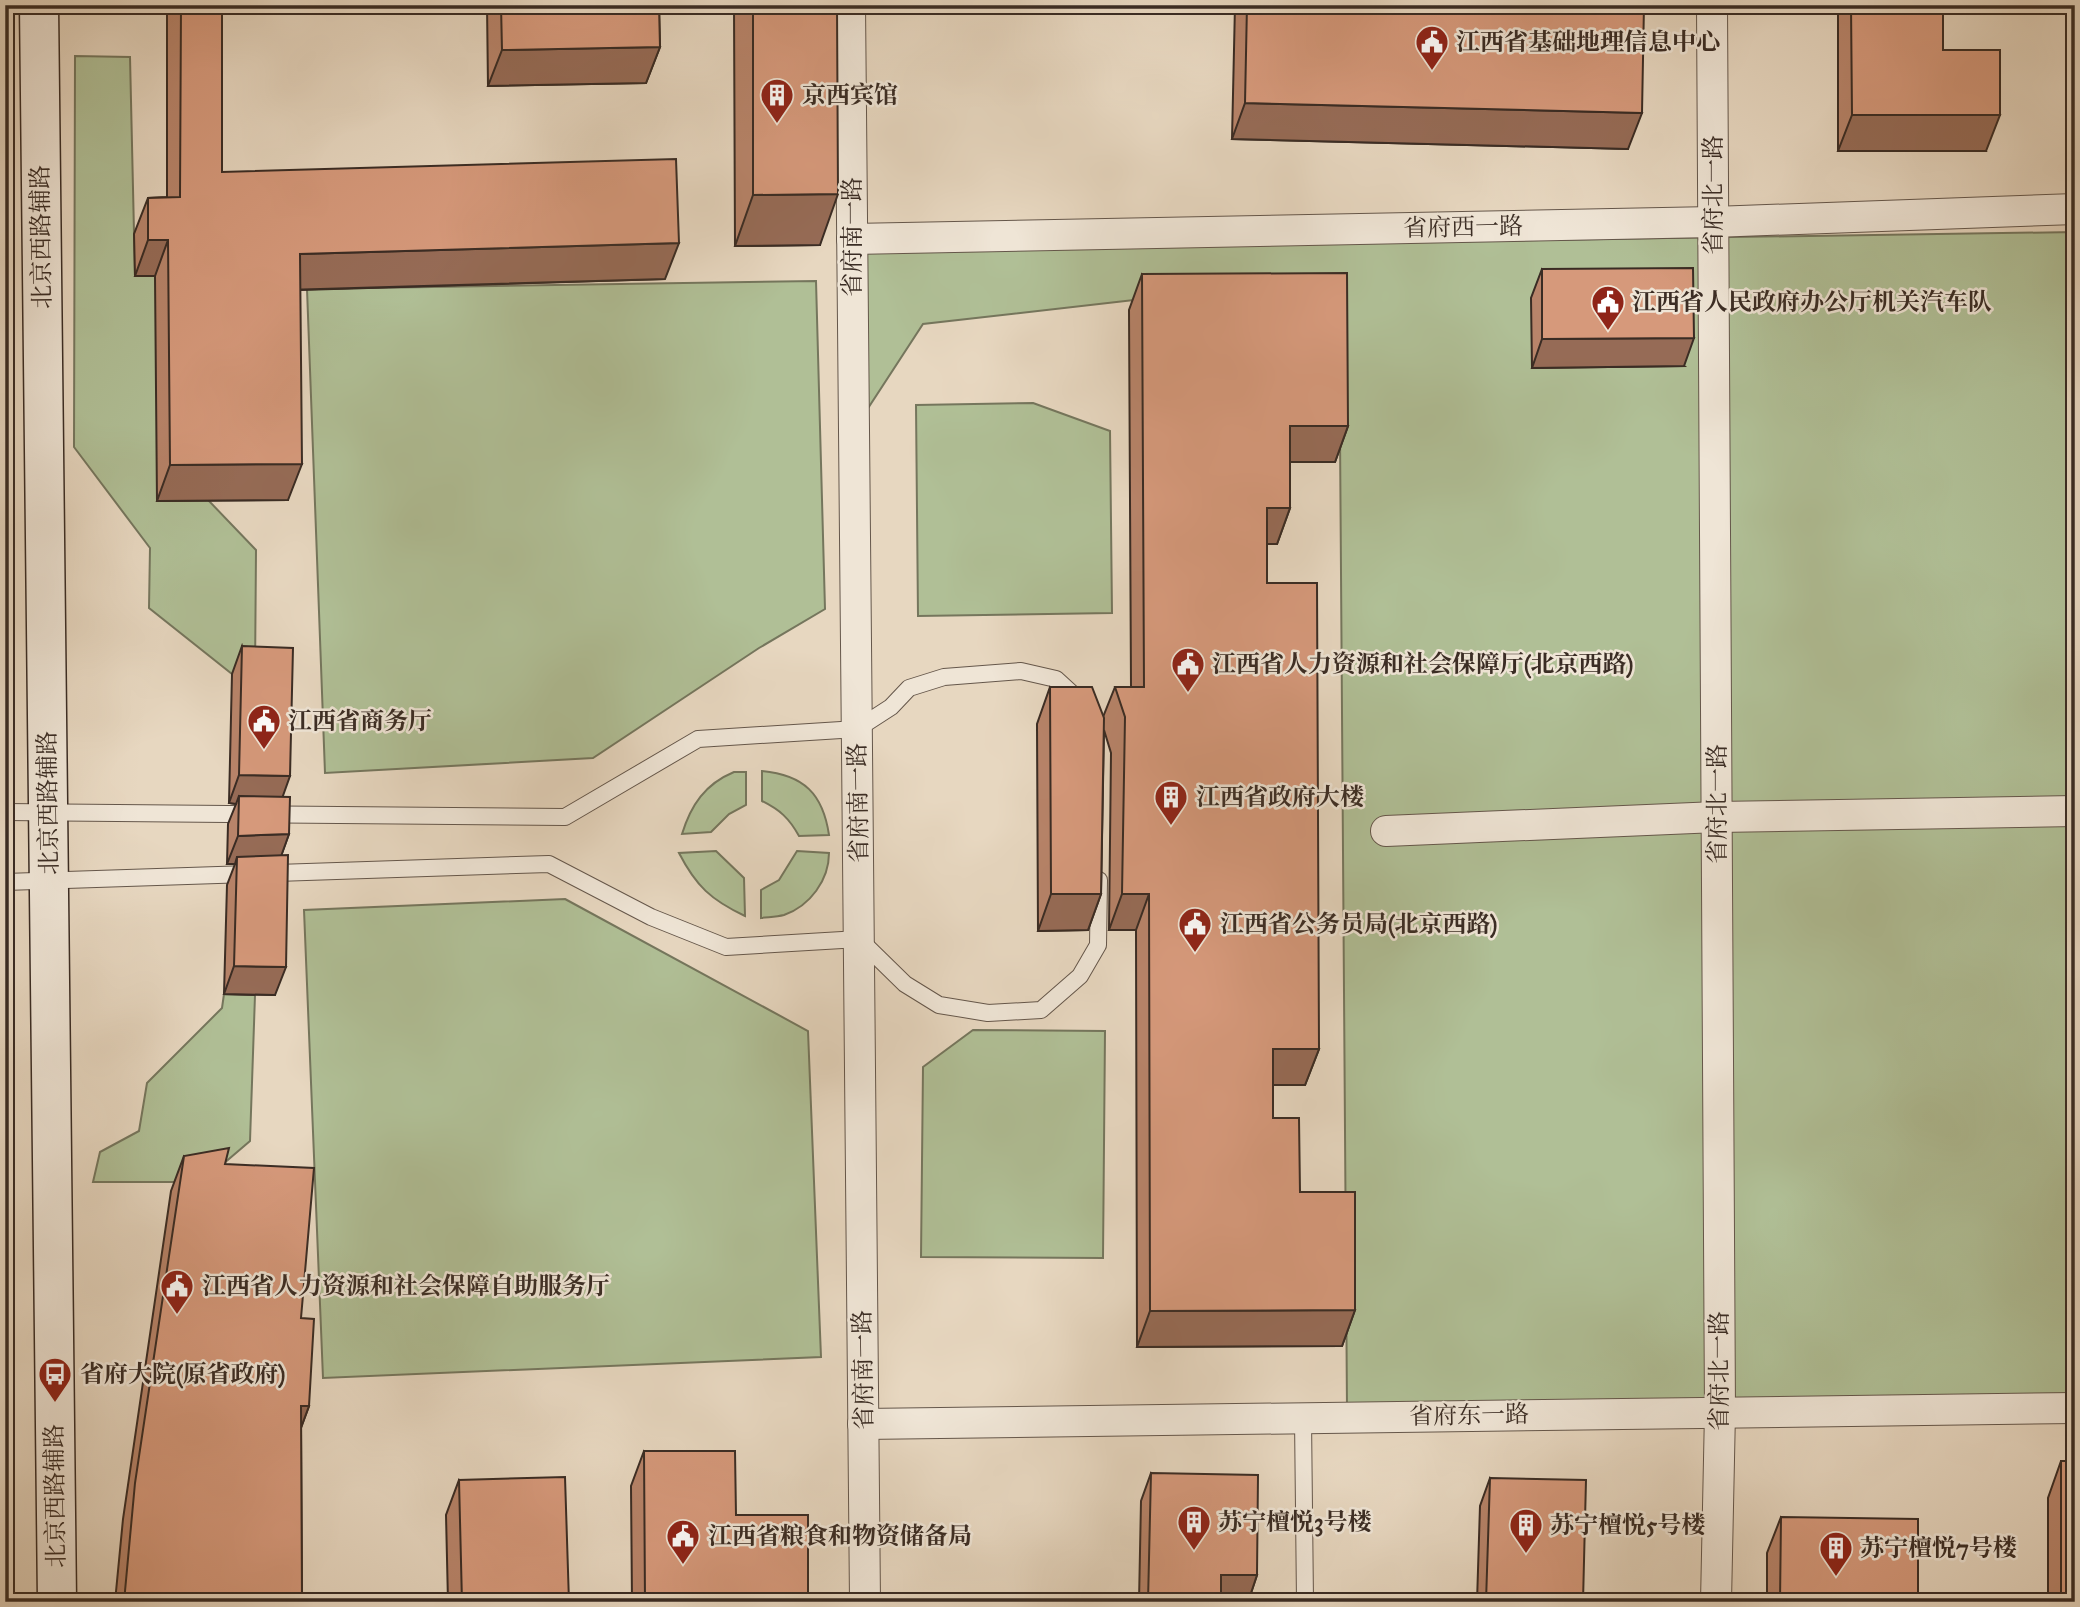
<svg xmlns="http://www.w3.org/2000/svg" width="2080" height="1607" font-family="'IM FELL Great Primer','Noto Serif SC',serif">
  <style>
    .green { fill: #b0bf96; stroke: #75765d; stroke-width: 2 }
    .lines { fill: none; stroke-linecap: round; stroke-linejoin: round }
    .lane-casing { stroke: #65574b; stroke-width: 18 }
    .street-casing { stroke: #65574b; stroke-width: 32 }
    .secondary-casing { stroke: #3a2c24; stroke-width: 41 }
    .lane { stroke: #efe5d6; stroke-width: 16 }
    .street { stroke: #efe5d6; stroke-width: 30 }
    .secondary { stroke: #efe5d6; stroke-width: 38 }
    .wall { fill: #b8846a; stroke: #3a2c24; stroke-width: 2 }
    .shaded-wall { fill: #966b56; stroke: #3a2c24; stroke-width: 2 }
    .building { fill: #d6997b; stroke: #3a2c24; stroke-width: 2 }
    .labels { text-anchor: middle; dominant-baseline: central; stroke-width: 5; stroke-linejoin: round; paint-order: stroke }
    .poi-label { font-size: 24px; font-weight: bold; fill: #3a2c24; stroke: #efe5d6; text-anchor: start }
    .street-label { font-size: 24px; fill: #3a2c24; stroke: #efe5d6 }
  </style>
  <rect width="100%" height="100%" fill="#e7d7c0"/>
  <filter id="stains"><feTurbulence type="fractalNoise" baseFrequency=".00286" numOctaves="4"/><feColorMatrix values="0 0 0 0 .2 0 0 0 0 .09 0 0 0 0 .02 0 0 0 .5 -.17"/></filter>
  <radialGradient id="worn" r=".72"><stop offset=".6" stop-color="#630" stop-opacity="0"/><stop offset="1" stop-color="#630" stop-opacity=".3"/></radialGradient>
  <g class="green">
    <polygon points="75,56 130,57 135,276 155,276 209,501 256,550 255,675 232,674 149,608 150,548 74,447"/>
    <polygon points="2075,232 2075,1396 1347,1409 1339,294 1134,300 923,324 859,422 861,250"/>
    <polygon points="816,281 825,609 759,648 593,758 325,773 307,289"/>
    <polygon points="1033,403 1110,431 1112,613 918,616 916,405"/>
    <path d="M762,771C804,775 823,794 829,835L799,836C789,818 780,810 762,801Z"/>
    <path d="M734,772H746V805L729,814L711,832L682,834C691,805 705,784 734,772Z"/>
    <path d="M716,851L744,878L745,916C711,900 696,886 679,853Z"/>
    <path d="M797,851L829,853C829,880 810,906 784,915C776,917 768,917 761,918V890L779,880Z"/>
    <polygon points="565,899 808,1031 821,1357 323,1378 304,910"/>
    <polygon points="224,994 255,995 250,1141 202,1182 93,1182 100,1152 139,1131 147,1083 222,1008"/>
    <polygon points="973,1030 1105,1031 1103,1258 921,1257 923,1067"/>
  </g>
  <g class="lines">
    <defs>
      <g id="lane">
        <polyline points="5,812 565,817 698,739 857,729 891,707 909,688 944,677 1021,671 1056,679 1080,701"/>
        <polyline points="5,882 549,864 651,917 726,947 859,939 905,984 939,1005 988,1013 1041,1010 1080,976 1098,945 1099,880"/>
        <polyline points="1303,1418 1305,1602"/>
      </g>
      <g id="street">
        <polyline points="850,5 865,1602"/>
        <polyline points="1712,5 1720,1412 1716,1602"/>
        <polyline points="852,239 1713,222 2075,209"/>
        <polyline points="1386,831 1717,817 2075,811"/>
        <polyline points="863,1424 2075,1408"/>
      </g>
      <polyline id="secondary" points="39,5 57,1602"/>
    </defs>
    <use href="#lane" class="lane-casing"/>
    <use href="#street" class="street-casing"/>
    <use href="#secondary" class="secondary-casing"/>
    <use href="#lane" class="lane"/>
    <use href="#street" class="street"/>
    <use href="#secondary" class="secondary"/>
  </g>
  <g class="wall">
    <polygon points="167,5 222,5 222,172 665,279 300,290 288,500 157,501 155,276 135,276 134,234 148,198 167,197"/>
    <polygon points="487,5 659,5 660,47 646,83 488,86"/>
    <polygon points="734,5 837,5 820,245 735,246"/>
    <polygon points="1235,5 1644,5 1628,149 1232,139"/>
    <polygon points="1838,5 1943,5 1943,50 1986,151 1838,151"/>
    <polygon points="1542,269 1684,366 1532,368 1531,298"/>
    <polygon points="1142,274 1348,426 1335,462 1290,462 1290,508 1277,544 1267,544 1267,583 1319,1049 1305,1085 1273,1085 1273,1118 1300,1192 1355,1310 1342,1346 1137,1347 1136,930 1109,930 1111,753 1104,730 1101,894 1088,930 1038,931 1037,724 1050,687 1103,717 1115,687 1131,687 1129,310"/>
    <polygon points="242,646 283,797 289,834 281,856 275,995 224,994 227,885 235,864 227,864 228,824 236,804 229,803 232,674"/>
    <polygon points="184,1156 225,1164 301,1318 309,1406 301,1428 302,1602 115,1602 123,1519 171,1191"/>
    <polygon points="644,1451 736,1515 808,1602 632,1602 631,1486"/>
    <polygon points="2061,1461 2075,1602 2048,1602 2048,1498"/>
    <polygon points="1151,1473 1257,1575 1248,1602 1139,1602 1141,1501"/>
    <polygon points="1490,1478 1583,1602 1477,1602 1480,1506"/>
    <polygon points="459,1480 569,1602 448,1602 446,1515"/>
    <polygon points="1781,1517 1918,1601 1917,1602 1767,1602 1767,1553"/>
  </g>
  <g class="shaded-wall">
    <polygon points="660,47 646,83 488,86 502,50"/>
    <polygon points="1245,103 1642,113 1628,149 1232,139"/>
    <polygon points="1852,115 2000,115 1986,151 1838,151"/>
    <polygon points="838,194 820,245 735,246 753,195"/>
    <polygon points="148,240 168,240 155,276 135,276"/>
    <polygon points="679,243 665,279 286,290 300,254"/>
    <polygon points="1694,338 1684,366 1532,368 1542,339"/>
    <polygon points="1290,426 1348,426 1335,462 1277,462"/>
    <polygon points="302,464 288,500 157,501 170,465"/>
    <polygon points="1267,508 1290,508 1277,544 1254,544"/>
    <polygon points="239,775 290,776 280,804 239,796 236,804 229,803"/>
    <polygon points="289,834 279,862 237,857 235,864 227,864 238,836"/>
    <polygon points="1051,894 1101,894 1088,930 1038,931"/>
    <polygon points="1122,894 1149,894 1136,930 1109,930"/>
    <polygon points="234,966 286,967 275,995 224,994"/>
    <polygon points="1273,1049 1319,1049 1305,1085 1259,1085"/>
    <polygon points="1355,1310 1342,1346 1137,1347 1150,1311"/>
    <polygon points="301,1406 309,1406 296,1441"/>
    <polygon points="1221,1575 1257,1575 1248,1602 1211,1602"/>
    <polygon points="1876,1600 1918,1601 1917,1602 1876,1602"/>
  </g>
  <g class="building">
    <polygon points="181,5 222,5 222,172 676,159 679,243 300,254 302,464 170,465 168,240 148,240 148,198 180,197"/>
    <polygon points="501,5 659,5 660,47 502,50"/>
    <polygon points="753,5 837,5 838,194 753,195"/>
    <polygon points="1247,5 1644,5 1642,113 1245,103"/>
    <polygon points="1851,5 1943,5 1943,50 2000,50 2000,115 1852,115"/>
    <polygon points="1693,268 1694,338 1542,339 1542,269"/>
    <polygon points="1347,273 1348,426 1290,426 1290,508 1267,508 1267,583 1317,583 1319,1049 1273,1049 1273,1118 1299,1118 1300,1192 1355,1192 1355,1310 1150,1311 1149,894 1122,894 1125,717 1115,687 1144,687 1142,274"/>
    <polygon points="242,646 293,648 290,776 239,775"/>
    <polygon points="1050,687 1092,687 1104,718 1101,894 1051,894"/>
    <polygon points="239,796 290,797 289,834 238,836"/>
    <polygon points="288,855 286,967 234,966 237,857"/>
    <polygon points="229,1148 225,1164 314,1168 301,1318 314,1319 309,1406 301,1406 302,1602 124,1602 135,1483 184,1156"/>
    <polygon points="644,1451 735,1451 736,1515 808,1515 808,1602 645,1602"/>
    <rect x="2061" y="1461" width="14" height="141"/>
    <polygon points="1151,1473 1258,1475 1257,1575 1221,1575 1221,1602 1148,1602"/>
    <polygon points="565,1477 569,1602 462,1602 459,1480"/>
    <polygon points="1490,1478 1586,1480 1583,1602 1486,1602"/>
    <polygon points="1781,1517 1918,1519 1918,1601 1876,1600 1876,1602 1780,1602"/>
  </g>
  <defs>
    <symbol id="civic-pin" viewBox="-11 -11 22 30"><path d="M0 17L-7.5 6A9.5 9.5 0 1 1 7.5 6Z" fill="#8f2418" stroke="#efe5d6"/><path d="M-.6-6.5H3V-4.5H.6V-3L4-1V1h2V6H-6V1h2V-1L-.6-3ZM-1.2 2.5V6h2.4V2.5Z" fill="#fff"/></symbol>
    <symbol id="building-pin" viewBox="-11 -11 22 30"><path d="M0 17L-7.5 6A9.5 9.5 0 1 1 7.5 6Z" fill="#8f2418" stroke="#efe5d6"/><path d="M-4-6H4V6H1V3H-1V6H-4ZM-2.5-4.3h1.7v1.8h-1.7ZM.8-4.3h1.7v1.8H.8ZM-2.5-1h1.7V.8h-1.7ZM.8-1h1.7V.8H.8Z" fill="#fff"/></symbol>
    <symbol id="bus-pin" viewBox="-11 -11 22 30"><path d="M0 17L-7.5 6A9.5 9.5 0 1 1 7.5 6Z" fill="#8f2418" stroke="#efe5d6"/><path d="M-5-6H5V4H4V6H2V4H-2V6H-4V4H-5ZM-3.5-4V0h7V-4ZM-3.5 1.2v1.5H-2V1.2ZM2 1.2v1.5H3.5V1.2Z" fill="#fff"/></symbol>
  </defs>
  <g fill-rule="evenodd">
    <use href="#civic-pin" x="1413" y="23" width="38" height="52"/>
    <use href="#building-pin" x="758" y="76" width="38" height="52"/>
    <use href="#civic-pin" x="1589" y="283" width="38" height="52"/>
    <use href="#civic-pin" x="1169" y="645" width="38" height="52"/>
    <use href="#civic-pin" x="245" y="702" width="38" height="52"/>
    <use href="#building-pin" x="1152" y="778" width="38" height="52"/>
    <use href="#civic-pin" x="1176" y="905" width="38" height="52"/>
    <use href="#civic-pin" x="158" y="1267" width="38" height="52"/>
    <use href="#bus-pin" x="36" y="1355" width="38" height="52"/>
    <use href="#building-pin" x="1175" y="1503" width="38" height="52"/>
    <use href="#building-pin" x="1507" y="1506" width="38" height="52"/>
    <use href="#civic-pin" x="664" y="1517" width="38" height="52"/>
    <use href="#building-pin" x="1817" y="1529" width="38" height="52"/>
  </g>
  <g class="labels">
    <g class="poi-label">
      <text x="1456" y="42">江西省基础地理信息中心</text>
      <text x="802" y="95">京西宾馆</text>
      <text x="1632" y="302">江西省人民政府办公厅机关汽车队</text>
      <text x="1212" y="664">江西省人力资源和社会保障厅(北京西路)</text>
      <text x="288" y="721">江西省商务厅</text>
      <text x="1196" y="797">江西省政府大楼</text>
      <text x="1220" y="924">江西省公务员局(北京西路)</text>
      <text x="202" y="1286">江西省人力资源和社会保障自助服务厅</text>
      <text x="80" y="1374">省府大院(原省政府)</text>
      <text x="1218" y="1522">苏宁檀悦3号楼</text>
      <text x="1550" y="1525">苏宁檀悦5号楼</text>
      <text x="708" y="1536">江西省粮食和物资储备局</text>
      <text x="1860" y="1548">苏宁檀悦7号楼</text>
    </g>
    <g class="street-label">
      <text transform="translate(1713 195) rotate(-90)">省府北一路</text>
      <text transform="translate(1463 227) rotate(-1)">省府西一路</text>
      <text transform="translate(41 237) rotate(-91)">北京西路辅路</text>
      <text transform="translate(852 237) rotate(-90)">省府南一路</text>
      <text transform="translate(48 803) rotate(-91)">北京西路辅路</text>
      <text transform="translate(858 803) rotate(-91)">省府南一路</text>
      <text transform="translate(1717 804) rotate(-90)">省府北一路</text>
      <text transform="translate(863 1370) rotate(-91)">省府南一路</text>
      <text transform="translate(1719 1371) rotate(-90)">省府北一路</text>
      <text transform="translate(1469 1415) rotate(-1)">省府东一路</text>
      <text transform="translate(55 1496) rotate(-91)">北京西路辅路</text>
    </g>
  </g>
  <rect width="2080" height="1607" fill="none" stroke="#e7d7c0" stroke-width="28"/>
  <rect x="7" y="7" width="2066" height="1593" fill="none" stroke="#3a2c24" stroke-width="3.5"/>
  <rect x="14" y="14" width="2052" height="1579" fill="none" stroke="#3a2c24" stroke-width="2"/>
  <rect width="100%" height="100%" filter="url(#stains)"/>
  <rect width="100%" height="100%" fill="url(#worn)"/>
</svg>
